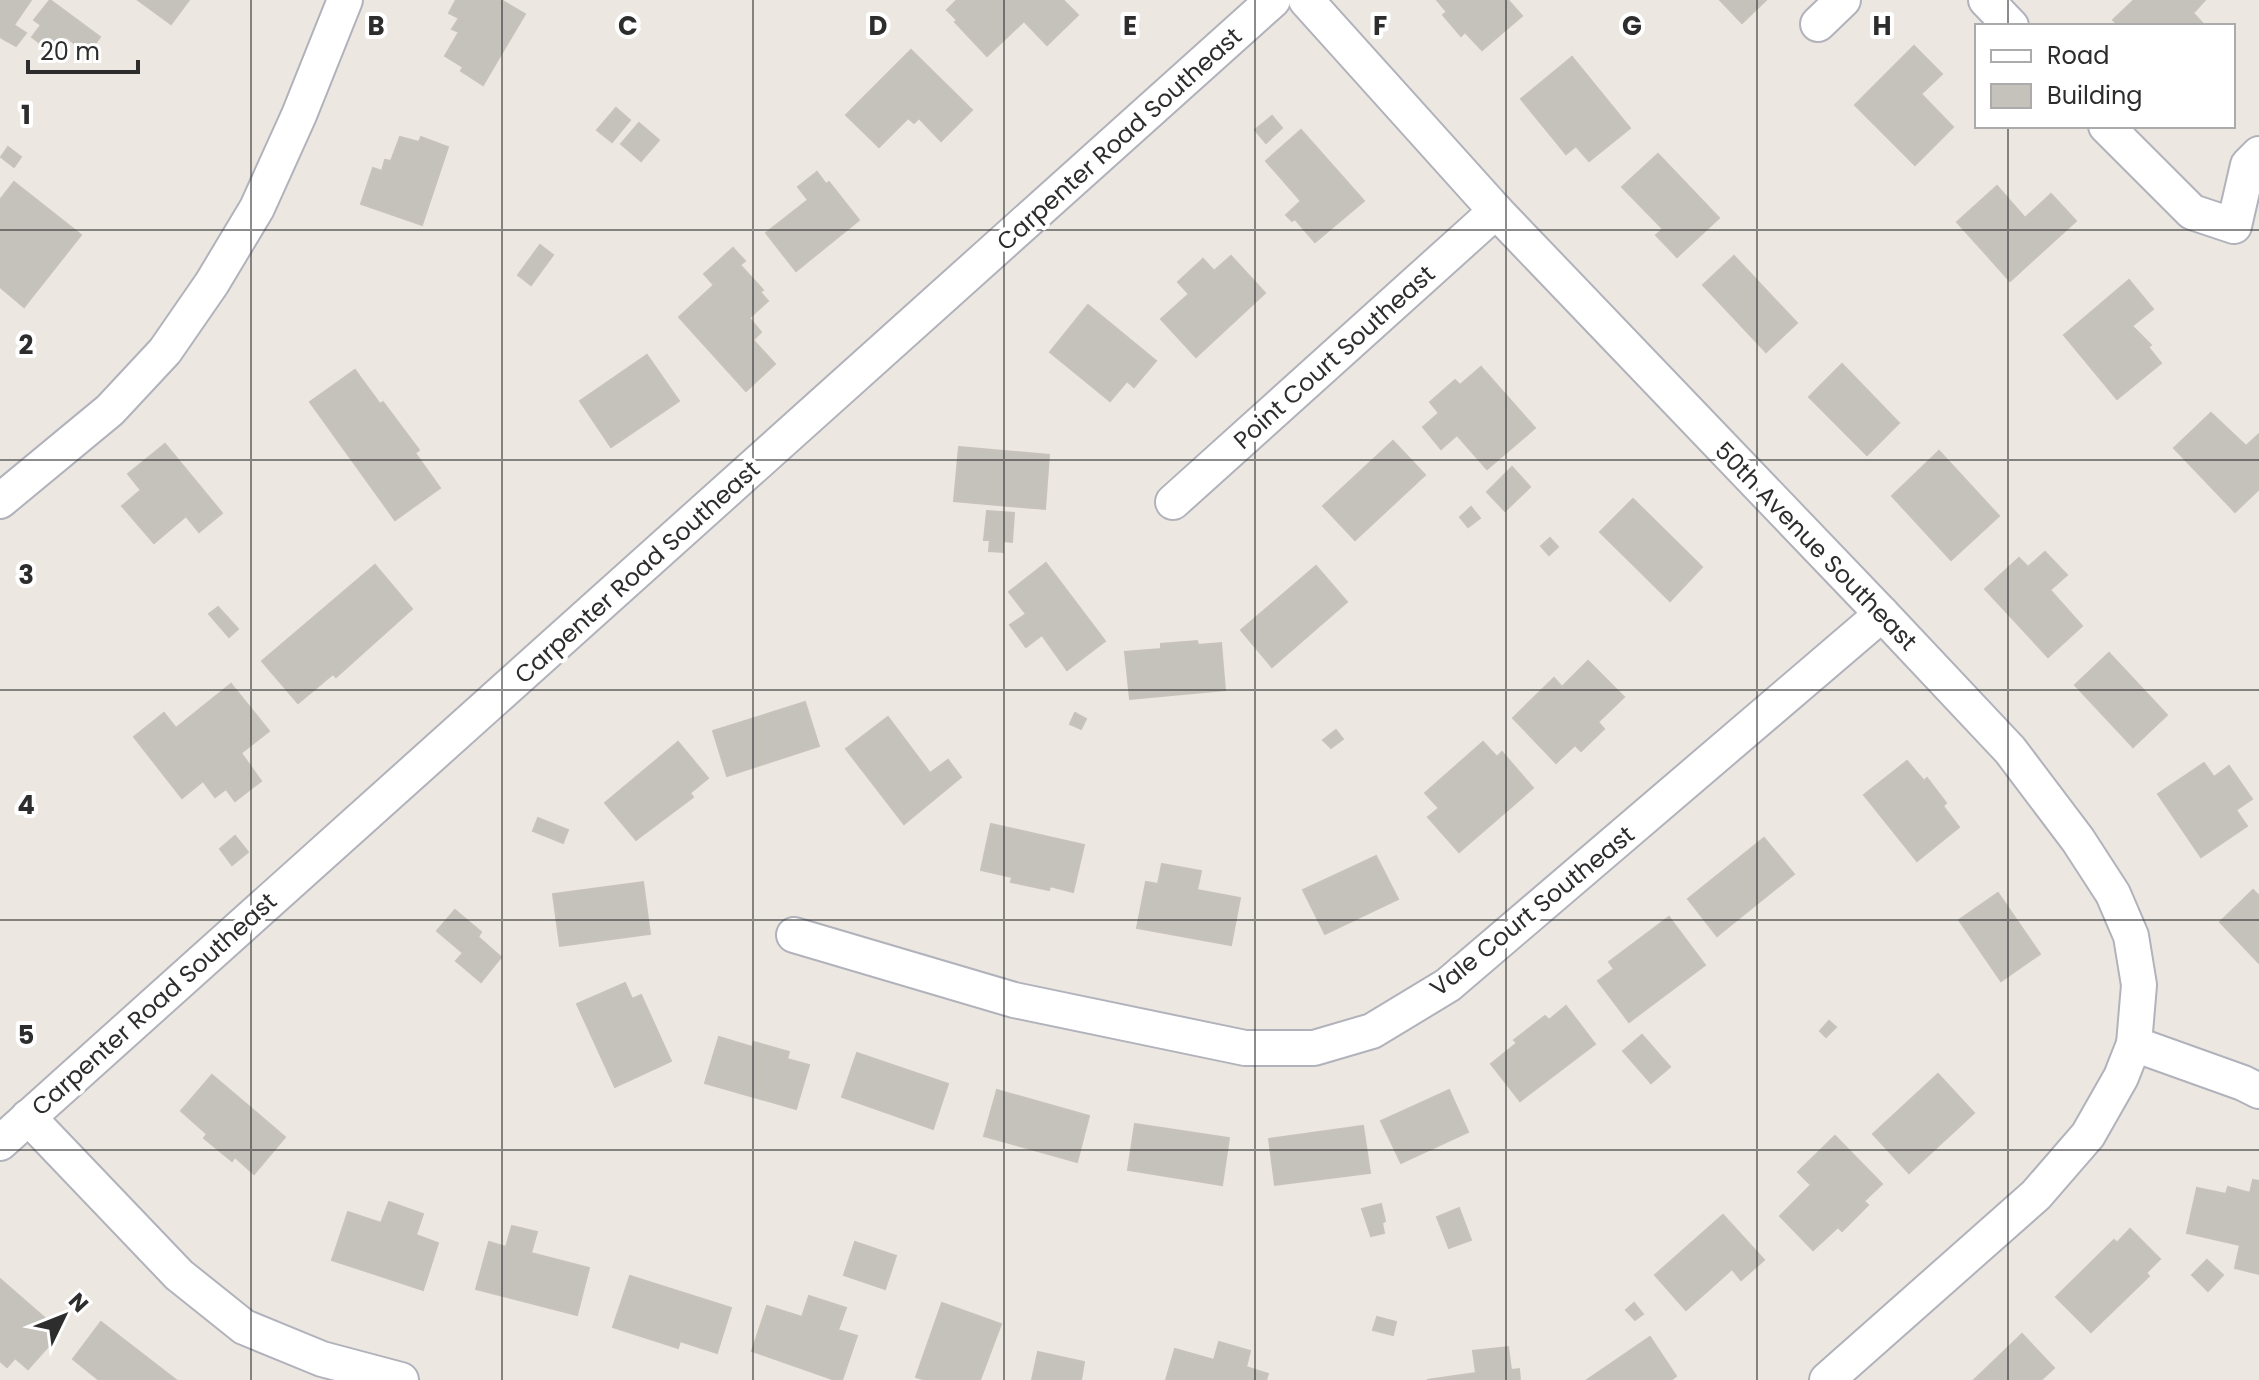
<svg xmlns="http://www.w3.org/2000/svg" width="2259" height="1380" font-family="Poppins,sans-serif">
  <style>
    .building { fill: #c5c2bc; stroke: #c8c3ba; stroke-width: 2 }
    .lines { fill: none; stroke-linecap: round; stroke-linejoin: round }
    .street-casing { stroke: #b1b2bb; stroke-width: 38 }
    .street { stroke: #fff; stroke-width: 34 }
    .grid { fill: none; stroke: #2d2d2d; stroke-width: 2; stroke-opacity: 0.55 }
    .labels { text-anchor: middle; dominant-baseline: central; stroke-width: 8; stroke-linejoin: round; paint-order: stroke }
    .street-label { font-size: 24px; fill: #2d2d2d; stroke: #fff }
    .grid-label { font-size: 26px; text-anchor: middle; font-weight: bold; fill: #2d2d2d; stroke: #fff; stroke-width: 8; stroke-linejoin: round; paint-order: stroke }
  </style>
  <rect width="100%" height="100%" fill="#ece8e1"/>
  <g class="building">
    <polygon points="0,0 31,0 14,25 26,33 16,46 0,37"/>
    <polygon points="50,0 100,37 88,54 66,37 54,54 32,37 41,25 34,20"/>
    <polygon points="138,0 189,0 171,24"/>
    <polygon points="456,0 501,0 525,14 483,85 461,71 463,67 445,56 459,32 452,29 459,18 449,13"/>
    <polygon points="957,0 1063,0 1078,15 1047,45 1024,21 987,56 955,22 957,20 947,10"/>
    <polygon points="1437,0 1508,0 1522,16 1482,50 1465,32 1461,36 1443,15 1447,12"/>
    <polygon points="1720,0 1766,0 1742,23"/>
    <polygon points="2134,0 2205,0 2193,13 2205,26 2120,26 2113,20"/>
    <polygon points="1914,46 1942,74 1921,94 1953,127 1915,165 1855,105"/>
    <polygon points="911,50 972,110 941,141 919,118 914,123 908,118 879,147 846,115"/>
    <polygon points="1572,57 1630,128 1589,161 1576,146 1566,154 1521,99"/>
    <polygon points="616,108 630,120 612,142 597,130"/>
    <polygon points="1272,116 1282,128 1266,143 1255,130"/>
    <polygon points="639,123 659,140 641,161 621,144"/>
    <polygon points="1301,130 1364,201 1315,242 1295,219 1292,221 1286,215 1301,201 1266,161"/>
    <polygon points="400,137 419,142 421,137 448,147 422,225 361,204 373,168 382,171 385,160 391,161"/>
    <polygon points="8,147 21,157 14,167 1,157"/>
    <polygon points="1658,154 1719,218 1677,257 1656,235 1663,229 1622,187"/>
    <polygon points="817,172 826,184 829,182 859,220 796,271 766,233 808,200 798,187"/>
    <polygon points="14,182 81,235 24,307 0,287 0,200"/>
    <polygon points="1997,186 2025,218 2051,194 2076,221 2010,281 1957,222"/>
    <polygon points="540,245 553,255 531,285 518,275"/>
    <polygon points="733,248 745,261 740,265 763,290 760,292 768,301 749,318 761,332 753,340 775,364 746,391 679,317 714,285 704,274"/>
    <polygon points="1231,256 1265,293 1196,357 1161,319 1189,294 1178,282 1203,259 1214,271"/>
    <polygon points="1734,256 1797,323 1766,352 1703,285"/>
    <polygon points="2129,280 2153,309 2132,326 2151,345 2148,347 2161,363 2117,399 2064,335"/>
    <polygon points="1088,305 1156,361 1134,387 1127,381 1110,401 1050,352"/>
    <polygon points="647,355 679,401 611,447 580,401"/>
    <polygon points="1842,364 1899,423 1867,455 1809,397"/>
    <polygon points="1481,367 1535,428 1487,469 1457,435 1441,449 1423,427 1439,413 1430,402 1455,380 1460,385"/>
    <polygon points="355,370 380,404 383,402 419,450 415,453 440,488 395,520 310,402"/>
    <polygon points="2211,413 2246,446 2259,434 2259,489 2235,512 2174,448"/>
    <polygon points="1393,441 1425,475 1355,540 1323,506"/>
    <polygon points="165,444 222,513 199,532 186,516 154,543 122,506 141,490 128,474"/>
    <polygon points="959,447 1049,455 1045,509 954,501"/>
    <polygon points="1939,451 1999,516 1951,560 1892,496"/>
    <polygon points="1512,467 1530,487 1505,511 1487,492"/>
    <polygon points="1633,499 1702,567 1670,601 1600,532"/>
    <polygon points="1471,507 1480,518 1468,527 1460,517"/>
    <polygon points="987,511 1014,513 1012,542 1003,541 1003,552 989,551 990,540 984,540"/>
    <polygon points="1550,538 1558,547 1549,555 1541,546"/>
    <polygon points="2045,552 2067,575 2050,590 2082,626 2048,657 1985,589 2019,558 2028,567"/>
    <polygon points="1046,563 1105,641 1067,670 1042,635 1026,647 1010,625 1026,614 1009,592"/>
    <polygon points="375,565 412,609 336,677 333,674 298,703 262,661"/>
    <polygon points="1316,566 1347,602 1272,667 1241,630"/>
    <polygon points="218,607 238,629 229,637 209,614"/>
    <polygon points="1197,641 1198,645 1221,643 1225,690 1130,699 1125,652 1161,649 1161,644"/>
    <polygon points="2109,653 2167,715 2133,747 2075,685"/>
    <polygon points="1588,661 1624,697 1598,722 1604,729 1581,751 1575,745 1556,763 1513,718 1554,678 1562,687"/>
    <polygon points="231,684 269,731 241,753 261,781 235,801 226,789 215,797 203,781 182,798 134,737 164,713 176,728"/>
    <polygon points="805,702 819,746 727,776 713,731"/>
    <polygon points="1075,713 1086,719 1081,729 1070,724"/>
    <polygon points="888,717 930,773 948,760 961,777 904,824 846,749"/>
    <polygon points="1336,730 1343,739 1331,748 1323,740"/>
    <polygon points="678,742 708,778 690,793 693,797 636,840 605,803"/>
    <polygon points="1483,742 1497,757 1502,752 1533,788 1459,852 1428,817 1439,808 1425,793"/>
    <polygon points="1907,761 1924,781 1927,778 1946,803 1943,806 1959,827 1917,861 1864,795"/>
    <polygon points="2204,763 2214,777 2229,766 2252,799 2236,810 2247,826 2201,857 2158,794"/>
    <polygon points="538,818 568,830 563,843 533,831"/>
    <polygon points="991,824 1084,845 1073,892 1050,886 1049,890 1011,882 1012,877 981,870"/>
    <polygon points="235,836 248,852 232,865 220,849"/>
    <polygon points="1764,838 1794,874 1717,936 1688,899"/>
    <polygon points="1376,856 1398,899 1325,934 1303,890"/>
    <polygon points="1162,864 1201,871 1197,890 1240,898 1231,945 1137,928 1146,882 1158,884"/>
    <polygon points="643,882 650,934 560,946 553,894"/>
    <polygon points="2253,890 2259,896 2259,963 2220,922"/>
    <polygon points="1998,893 2040,954 2001,981 1959,920"/>
    <polygon points="455,910 481,932 478,937 501,957 481,982 456,961 463,953 437,931"/>
    <polygon points="1669,917 1705,965 1629,1022 1598,981 1614,969 1609,962"/>
    <polygon points="625,983 632,999 641,995 671,1061 615,1087 577,1004"/>
    <polygon points="1566,1006 1595,1044 1520,1101 1491,1064 1517,1043 1514,1040 1545,1016 1549,1020"/>
    <polygon points="1829,1021 1836,1027 1826,1037 1820,1031"/>
    <polygon points="1642,1035 1670,1067 1651,1083 1623,1051"/>
    <polygon points="719,1037 752,1047 754,1042 789,1052 787,1059 809,1065 796,1109 705,1083"/>
    <polygon points="857,1053 948,1084 933,1129 842,1097"/>
    <polygon points="1938,1074 1974,1113 1909,1173 1873,1134"/>
    <polygon points="212,1075 285,1137 254,1174 235,1157 232,1161 204,1138 207,1134 181,1111"/>
    <polygon points="997,1090 1089,1116 1077,1162 984,1136"/>
    <polygon points="1449,1090 1468,1132 1401,1163 1381,1121"/>
    <polygon points="1135,1124 1229,1138 1222,1185 1128,1170"/>
    <polygon points="1363,1126 1370,1173 1275,1185 1269,1139"/>
    <polygon points="1835,1136 1882,1184 1864,1201 1868,1205 1842,1231 1838,1227 1813,1250 1780,1216 1811,1185 1798,1172"/>
    <polygon points="2253,1180 2259,1181 2259,1274 2235,1268 2240,1245 2187,1233 2197,1188 2226,1194 2228,1187 2250,1193"/>
    <polygon points="389,1202 423,1214 416,1235 438,1243 423,1290 332,1260 348,1212 381,1223"/>
    <polygon points="1381,1204 1385,1221 1382,1223 1384,1233 1371,1236 1362,1209"/>
    <polygon points="1459,1208 1471,1240 1449,1248 1437,1217"/>
    <polygon points="1723,1215 1764,1260 1741,1280 1732,1269 1686,1310 1655,1275"/>
    <polygon points="512,1226 537,1232 531,1253 589,1268 577,1315 476,1289 489,1242 506,1247"/>
    <polygon points="2130,1229 2160,1259 2146,1273 2149,1276 2091,1332 2056,1297 2114,1240 2117,1243"/>
    <polygon points="855,1242 896,1256 885,1289 844,1275"/>
    <polygon points="2207,1260 2223,1275 2208,1291 2192,1275"/>
    <polygon points="630,1276 731,1308 717,1353 680,1341 678,1348 613,1327"/>
    <polygon points="0,1279 61,1332 28,1369 15,1358 7,1367 0,1361"/>
    <polygon points="809,1296 846,1308 838,1330 857,1336 842,1380 835,1380 752,1351 767,1306 802,1317"/>
    <polygon points="942,1303 1001,1324 980,1380 926,1380 916,1377"/>
    <polygon points="1634,1303 1643,1314 1635,1320 1626,1310"/>
    <polygon points="1377,1317 1396,1322 1393,1335 1373,1330"/>
    <polygon points="101,1322 176,1380 99,1380 73,1359"/>
    <polygon points="2022,1334 2054,1368 2041,1380 1974,1380"/>
    <polygon points="1650,1337 1676,1376 1671,1380 1587,1380"/>
    <polygon points="1219,1342 1250,1351 1246,1367 1268,1374 1266,1380 1166,1380 1175,1349 1214,1360"/>
    <polygon points="1508,1347 1511,1370 1519,1369 1520,1380 1427,1380 1476,1373 1473,1351"/>
    <polygon points="1038,1352 1084,1362 1081,1380 1032,1380"/>
  </g>
  <g class="lines">
    <defs>
      <g id="street">
        <polyline points="1306,0 1496,211 1882,614 2010,750 2078,840 2113,894 2131,936 2139,985 2134,1044 2243,1083 2259,1091"/>
        <polyline points="1986,0 2011,26"/>
        <polyline points="1818,24 1843,0"/>
        <polyline points="2106,126 2192,212 2234,226 2248,165 2259,154"/>
        <polyline points="0,501 110,410 165,351 212,283 257,208 299,115 345,0"/>
        <polyline points="1173,502 1496,211"/>
        <polyline points="794,935 1014,1000 1245,1048 1314,1048 1372,1031 1448,985 1882,614"/>
        <polyline points="28,1117 179,1275 244,1327 322,1359 401,1380"/>
        <polyline points="0,1143 1273,0"/>
        <polyline points="1827,1380 2036,1195 2088,1135 2121,1077 2134,1044"/>
      </g>
    </defs>
    <use href="#street" class="street-casing"/>
    <use href="#street" class="street"/>
  </g>
  <path class="grid" d="M251,0V1380M502,0V1380M753,0V1380M1004,0V1380M1255,0V1380M1506,0V1380M1757,0V1380M2008,0V26M2008,126V1380M0,230H2259M0,460H2259M0,690H2259M0,920H2259M0,1150H2259"/>
  <g class="labels">
    <g class="street-label">
      <text transform="translate(1119 139) rotate(-42)">Carpenter Road Southeast</text>
      <text transform="translate(1334 357) rotate(-42)">Point Court Southeast</text>
      <text transform="translate(1816 546) rotate(46)">50th Avenue Southeast</text>
      <text transform="translate(637 572) rotate(-42)">Carpenter Road Southeast</text>
      <text transform="translate(1532 911) rotate(-39)">Vale Court Southeast</text>
      <text transform="translate(154 1004) rotate(-42)">Carpenter Road Southeast</text>
    </g>
  </g>
  <g class="grid-label">
    <text x="376" y="35">B</text>
    <text x="628" y="35">C</text>
    <text x="878" y="35">D</text>
    <text x="1130" y="35">E</text>
    <text x="1380" y="35">F</text>
    <text x="1632" y="35">G</text>
    <text x="1882" y="35">H</text>
    <text x="26" y="124">1</text>
    <text x="26" y="354">2</text>
    <text x="26" y="584">3</text>
    <text x="26" y="814">4</text>
    <text x="26" y="1044">5</text>
  </g>
  <rect x="1975" y="24" width="260" height="104" fill="#ffffff" stroke="#ababab" stroke-width="2"/>
  <rect x="1991" y="50" width="40" height="12" fill="#ffffff" stroke="#ababab" stroke-width="2"/>
  <text x="2047" y="64" font-size="24" fill="#2d2d2d">Road</text>
  <rect x="1991" y="84" width="40" height="24" fill="#c5c2bc" stroke="#ababab" stroke-width="2"/>
  <text x="2047" y="104" font-size="24" fill="#2d2d2d">Building</text>
  <g transform="translate(64 1316) rotate(47)" stroke="#ffffff" stroke-width="6" paint-order="stroke">
  <path d="M0-6L14 30L0 20L-14 30Z" fill="#2d2d2d"/>
  <text y="-12" font-size="22" font-weight="bold" text-anchor="middle" fill="#2d2d2d">N</text>
  </g>
  <path d="M28 60v12h110v-12" fill="none" stroke="#2d2d2d" stroke-width="4"/>
  <text x="40" y="60" font-size="24" fill="#2d2d2d" stroke="#ffffff" stroke-width="6" paint-order="stroke">20 m</text>
</svg>
